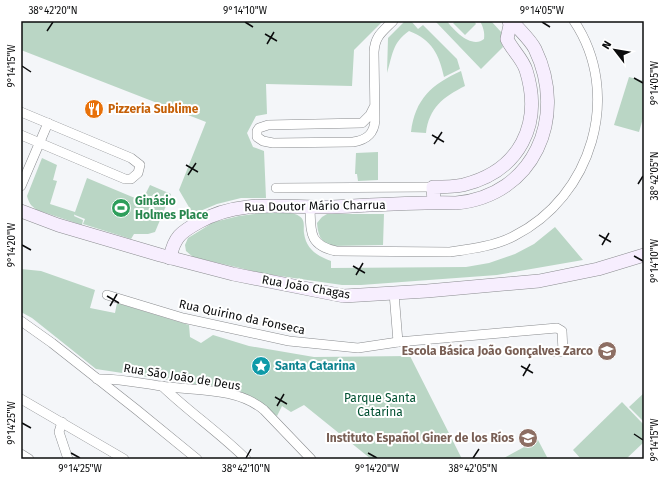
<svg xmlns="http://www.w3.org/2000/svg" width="665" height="480" font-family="'Fira Sans',sans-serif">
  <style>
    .green { fill: #bad6c5 }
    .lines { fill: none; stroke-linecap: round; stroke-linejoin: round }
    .street-casing { stroke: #8a8c8f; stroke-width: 10 }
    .secondary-casing { stroke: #8a8c8f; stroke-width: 14 }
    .street { stroke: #fff; stroke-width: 9 }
    .secondary { stroke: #f7eefe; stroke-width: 13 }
    .ticks { fill: none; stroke: #0b0c0d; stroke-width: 1.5 }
    .labels { text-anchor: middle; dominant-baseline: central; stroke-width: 4; stroke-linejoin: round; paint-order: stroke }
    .food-label { font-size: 12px; font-weight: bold; fill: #c56008; stroke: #fff; text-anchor: start }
    .leisure-label { font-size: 12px; font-weight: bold; fill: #27864d; stroke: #fff; text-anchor: start }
    .street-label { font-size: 12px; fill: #0b0c0d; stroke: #fff }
    .education-label { font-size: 12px; font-weight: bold; fill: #785e54; stroke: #fff; text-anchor: end }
    .culture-label { font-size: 12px; font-weight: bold; fill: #0d838f; stroke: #fff; text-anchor: start }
    .park-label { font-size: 12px; fill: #015031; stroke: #fff }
    .neatline { fill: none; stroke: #0b0c0d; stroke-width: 1.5 }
    .ticks-label { font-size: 10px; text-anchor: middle; fill: #0b0c0d }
  </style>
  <rect width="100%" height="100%" fill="#f4f6f9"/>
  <g class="green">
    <polygon points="21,21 383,21 354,50 352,86 266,84 267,114 256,116 247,133 253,147 264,151 266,198 241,198 217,204 193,214 179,190 206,122 21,50"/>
    <path d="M405,21H411L418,29L423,25L457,59L460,69L444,77C439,54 432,40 409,31C392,43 393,54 387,73L388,38Z"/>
    <path d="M447,21C454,31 472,49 484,39C485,32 483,27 480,21H491L502,33L501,42L503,47L481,69L436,22Z"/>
    <polygon points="456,21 474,21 476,24 465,35 453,23"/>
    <path d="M461,71L465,86C443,97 429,108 426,133L411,132C415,99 432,84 461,71Z"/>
    <polygon points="629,77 644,81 644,115 639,132 614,125"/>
    <polygon points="378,152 378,180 358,181 357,174 355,174 356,153"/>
    <path d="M42,158L57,165L53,180L57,181L50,204L75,212L87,178L142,201L150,185L171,194L155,232L148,234H134L131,239L83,224L85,219L75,215V214L74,216L83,220L82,225L37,210C31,206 29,203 27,196Z"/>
    <path d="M262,213C270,213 293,211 299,216C306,220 303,227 304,233C306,249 317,256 331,261V268L466,267L489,263L515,254L534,244L555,227L583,260L497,275L361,285H342L266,274L193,257L186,251L185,245L188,238L214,222L239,216Z"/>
    <path d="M327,214H384L383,245L331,246C320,242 318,234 317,223L322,217Z"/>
    <polygon points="21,269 41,271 95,290 90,308 115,313 117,303 189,325 190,337 201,343 213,335 249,346 314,357 410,356 462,459 371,459 304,405 291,412 282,406 277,416 240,391 96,369 32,318 21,312"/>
    <polygon points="644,393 644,422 629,407"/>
    <polygon points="622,402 644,425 644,442 626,459 581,459 573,450"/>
    <polygon points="538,440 548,459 502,459 537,440"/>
  </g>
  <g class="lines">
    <defs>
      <g id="street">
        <path d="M374,107L370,115L362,123L268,125L259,128L257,131V137L263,141L273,143L353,142C367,140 374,134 375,120L374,52C375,36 382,32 393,21"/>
        <polyline points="21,112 131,158 140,165 138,173 131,179 125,179 21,135"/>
        <polyline points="21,186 48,123"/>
        <polyline points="276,188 433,187"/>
        <path d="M310,207C311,231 308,245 336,251L450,252C471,249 495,246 514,236C592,197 623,94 574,21"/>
        <polyline points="394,293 398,342 557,328 562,331 563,352 555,352"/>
        <polyline points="107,295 183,318 289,341 358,348 398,342"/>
        <polyline points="21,321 52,343 137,410 197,459"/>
        <path d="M97,379C118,378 139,383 161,386C194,391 237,387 264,410L311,459"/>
        <path d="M162,386C189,412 220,433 246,459"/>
        <polyline points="21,399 124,459"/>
        <polyline points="62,422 59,432 68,459"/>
        <polyline points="21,454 29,459"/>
      </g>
      <g id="secondary">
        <path d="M434,202L433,187C443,187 453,187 463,185C520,171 543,124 526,70C522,58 512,50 507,39L510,25L509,21"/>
        <polyline points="21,211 58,225 160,255 233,274 344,296 427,291 539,281 598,269 644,255"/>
        <path d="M170,258C174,237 181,232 199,222C241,198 286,208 332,207C373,205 415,202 456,203C534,196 568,117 535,49C530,39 519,30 512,21"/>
      </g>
    </defs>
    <use href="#street" class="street-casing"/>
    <use href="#secondary" class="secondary-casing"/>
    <use href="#street" class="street"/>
    <use href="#secondary" class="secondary"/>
  </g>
  <path class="ticks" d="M245,22L253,27M542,22L550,27M47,31L53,22M265,34L277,41M267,44L274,32M22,66L31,72M634,78L643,83M432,135L444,142M434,144L442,132M186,165L198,172M188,175L196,163M638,184L643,176M599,235L611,242M22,245L31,250M602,245L609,233M634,256L643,261M353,266L365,273M356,275L363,263M107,296L119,303M110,306L117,294M521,366L533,373M523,376L530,364M275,397L287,404M277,406L284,394M22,423L31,428M634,434L643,440M71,453L80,458M368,453L377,458M246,458L251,449M473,458L479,449"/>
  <defs>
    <symbol id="restaurant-disc" viewBox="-11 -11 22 22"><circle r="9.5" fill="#e8710a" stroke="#fff"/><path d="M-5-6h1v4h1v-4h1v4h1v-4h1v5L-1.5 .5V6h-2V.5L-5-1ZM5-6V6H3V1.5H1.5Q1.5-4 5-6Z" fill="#fff"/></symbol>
    <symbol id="stadium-disc" viewBox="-11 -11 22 22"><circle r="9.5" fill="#2e9e5b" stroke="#fff"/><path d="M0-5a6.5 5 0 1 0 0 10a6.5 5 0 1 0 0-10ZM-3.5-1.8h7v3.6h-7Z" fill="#fff"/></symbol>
    <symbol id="school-disc" viewBox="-11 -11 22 22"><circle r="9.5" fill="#8d6e63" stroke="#fff"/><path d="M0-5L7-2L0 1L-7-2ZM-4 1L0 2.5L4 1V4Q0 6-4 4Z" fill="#fff"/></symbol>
    <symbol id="sight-disc" viewBox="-11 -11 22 22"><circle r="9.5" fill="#0f9aa8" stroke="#fff"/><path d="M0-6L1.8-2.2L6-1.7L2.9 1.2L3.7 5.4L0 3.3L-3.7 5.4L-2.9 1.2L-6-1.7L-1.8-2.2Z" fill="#fff"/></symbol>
  </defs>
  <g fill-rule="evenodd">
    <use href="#restaurant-disc" x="83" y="98" width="22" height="22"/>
    <use href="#stadium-disc" x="110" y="197" width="22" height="22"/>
    <use href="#school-disc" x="596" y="340" width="22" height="22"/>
    <use href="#sight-disc" x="250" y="355" width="22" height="22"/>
    <use href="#school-disc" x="517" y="427" width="22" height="22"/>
  </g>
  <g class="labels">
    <g class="food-label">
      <text x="108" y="109">Pizzeria Sublime</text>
    </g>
    <g class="leisure-label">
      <text x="135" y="201">Ginásio<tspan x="135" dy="14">Holmes Place</tspan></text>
    </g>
    <g class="street-label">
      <text transform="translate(315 206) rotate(-1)">Rua Doutor Mário Charrua</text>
      <text transform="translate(306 287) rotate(10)">Rua João Chagas</text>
      <text transform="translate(242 317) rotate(12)">Rua Quirino da Fonseca</text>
      <text transform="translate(182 377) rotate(9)">Rua São João de Deus</text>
    </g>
    <g class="education-label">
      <text x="593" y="351">Escola Básica João Gonçalves Zarco</text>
      <text x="514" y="438">Instituto Español Giner de los Ríos</text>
    </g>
    <g class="culture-label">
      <text x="275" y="366">Santa Catarina</text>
    </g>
    <g class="park-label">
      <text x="380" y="398">Parque Santa<tspan x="380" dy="14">Catarina</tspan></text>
    </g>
  </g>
  <rect width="665" height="480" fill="none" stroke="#ffffff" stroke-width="44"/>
  <g transform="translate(615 50) rotate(301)" stroke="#ffffff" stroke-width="3" paint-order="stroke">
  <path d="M0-3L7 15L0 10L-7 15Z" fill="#0b0c0d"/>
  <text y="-6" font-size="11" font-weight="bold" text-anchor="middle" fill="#0b0c0d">N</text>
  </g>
  <rect x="22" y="22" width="621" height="436" class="neatline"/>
  <g class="ticks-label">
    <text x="53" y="14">38°42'20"N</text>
    <text x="245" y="14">9°14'10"W</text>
    <text x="542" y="14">9°14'05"W</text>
    <text transform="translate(11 66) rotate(-90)" y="4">9°14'15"W</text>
    <text transform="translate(654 83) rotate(-90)" y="4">9°14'05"W</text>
    <text transform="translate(654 176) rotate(-90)" y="4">38°42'05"N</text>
    <text transform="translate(11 245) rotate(-90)" y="4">9°14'20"W</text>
    <text transform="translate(654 261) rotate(-90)" y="4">9°14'10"W</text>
    <text transform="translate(11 423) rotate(-90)" y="4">9°14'25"W</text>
    <text transform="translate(654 440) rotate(-90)" y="4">9°14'15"W</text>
    <text x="80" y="472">9°14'25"W</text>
    <text x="246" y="472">38°42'10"N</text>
    <text x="377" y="472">9°14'20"W</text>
    <text x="473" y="472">38°42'05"N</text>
  </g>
</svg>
